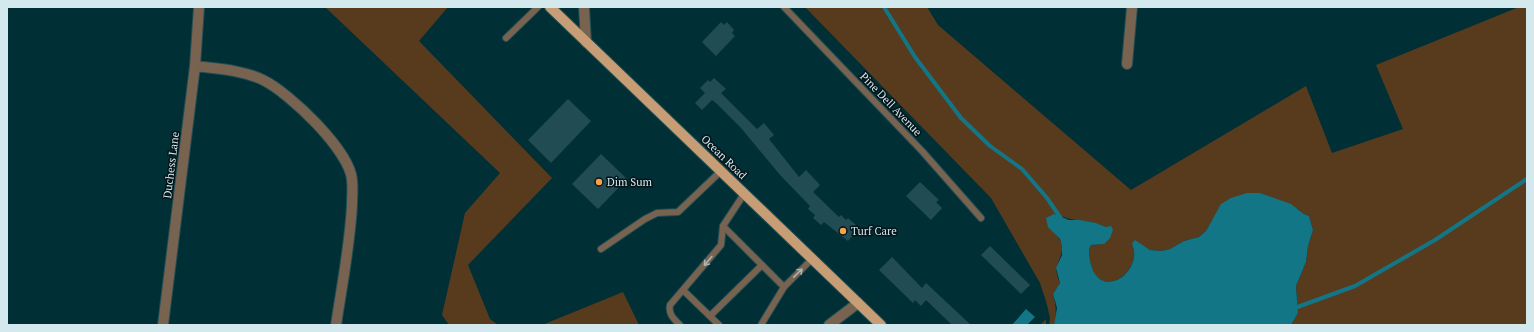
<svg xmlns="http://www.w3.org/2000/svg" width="1534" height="332" font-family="'PT Serif',serif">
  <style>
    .green { fill: #583b1d }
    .water { fill: #137686 }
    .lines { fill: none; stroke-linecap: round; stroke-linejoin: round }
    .stream { stroke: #137686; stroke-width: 4 }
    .building { fill: #214c54 }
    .service-casing { stroke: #224d53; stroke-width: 8 }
    .minor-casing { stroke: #224d53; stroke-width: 12 }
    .tertiary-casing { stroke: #224d53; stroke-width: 12 }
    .primary-casing { stroke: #224d53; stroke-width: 12 }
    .service { stroke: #786350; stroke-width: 6 }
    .minor { stroke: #786350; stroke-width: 10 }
    .tertiary { stroke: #786350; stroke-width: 10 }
    .primary { stroke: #c79d75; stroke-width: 10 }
    .oneway { stroke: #afb3af }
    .poi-dot { fill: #f6a248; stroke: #041418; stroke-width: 1.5 }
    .labels { text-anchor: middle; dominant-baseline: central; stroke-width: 3; stroke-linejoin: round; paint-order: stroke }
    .street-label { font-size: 11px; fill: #d3e9ee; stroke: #041418 }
    .poi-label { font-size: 11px; fill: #d3e9ee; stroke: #041418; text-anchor: start }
  </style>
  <rect width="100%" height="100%" fill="#002f36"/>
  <g class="green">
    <polygon points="325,7 448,7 419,41 552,178 468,265 490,319 498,325 449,325 442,315 465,213 500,173"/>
    <path d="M805,7H927L938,25L1131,190L1306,86L1332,153L1403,129L1376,65L1519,7H1527V325H1291L1298,313L1296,286L1306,262L1308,246L1313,230L1309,216L1304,214L1298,209L1260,193L1212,220L1206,231L1199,237L1184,241L1170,249L1162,251L1150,250L1140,244L1132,243C1133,247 1135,254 1134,258C1127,285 1094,293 1090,260C1089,254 1088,250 1091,245L1103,244L1109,238L1113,230C1107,227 1101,225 1095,223C1083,220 1072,221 1061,216L1055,234C1068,247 1060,253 1057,267C1055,271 1058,278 1060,283L1053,294C1056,306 1057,313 1054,325H1040L1046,319V324L1049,325L1050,318L1046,301L1040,283L991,198Z"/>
    <polygon points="623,292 639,325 542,325"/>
  </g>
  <g class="water">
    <path d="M1247,193H1260L1291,204L1304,214L1309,216L1313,230L1308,246L1306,262L1296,286L1298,313L1291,325H1054L1057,308L1053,294L1060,283L1056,268L1062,255V246L1060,239L1048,227L1046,218L1054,214L1069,220H1080L1096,223L1106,227L1111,226L1113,230L1110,238L1104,244L1091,245C1088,250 1089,254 1090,260C1095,294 1128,284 1134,258C1135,253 1133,247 1132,243L1135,240L1150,250L1162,251L1170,249L1184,241L1199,237L1206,231L1221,204L1231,198Z"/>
    <polygon points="1026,309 1035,317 1027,325 1012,325"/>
  </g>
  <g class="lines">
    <g class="stream">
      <polyline points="884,7 915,57 961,118 990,146 1022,169 1047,198 1062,220"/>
      <polyline points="1292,309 1355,286 1435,240 1527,179"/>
    </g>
  </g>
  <g class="building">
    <polygon points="721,22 724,25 727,22 734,30 732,33 735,36 716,56 702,42"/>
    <polygon points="714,78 726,89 721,93 757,129 764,123 774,135 769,139 799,177 806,170 820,185 813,192 839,217 841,215 846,220 848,218 856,225 854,228 857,231 848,241 824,222 821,225 813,218 815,215 808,209 810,206 780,175 741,128 717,104 712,100 702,110 695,103 705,93 700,88 708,80 710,82"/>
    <polygon points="568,99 591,121 551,163 528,140"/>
    <polygon points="601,154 627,179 598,209 572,184"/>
    <polygon points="920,182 939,200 936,202 942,208 931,220 906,196"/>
    <polygon points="990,246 1030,285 1021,294 981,255"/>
    <polygon points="892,257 922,288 926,283 971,325 952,325 926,300 921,306 915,300 913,303 879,270"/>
  </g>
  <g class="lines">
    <defs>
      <g id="service">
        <polyline points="784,7 922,151 981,218"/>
        <polyline points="506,38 538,7"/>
        <polyline points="723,226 784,287"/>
        <polyline points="601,249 645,219 657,213 678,212 721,171"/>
        <polyline points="683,290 719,325"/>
        <polyline points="710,316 762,265"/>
        <path d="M680,325C674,319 668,314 670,305L721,245L723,226L744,194"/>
        <polyline points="761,325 784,287 812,259"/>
      </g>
      <g id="minor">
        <polyline points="584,7 586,42"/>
        <polyline points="1127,64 1132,7"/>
        <path d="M195,66C218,69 243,70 263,80C290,93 350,151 352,180C353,188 352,197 352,205C350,245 342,285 336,325"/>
        <polyline points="163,325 195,66 199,7"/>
      </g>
      <polyline id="tertiary" points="829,325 858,303"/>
      <polyline id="primary" points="550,7 881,325"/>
    </defs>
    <use href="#service" class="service-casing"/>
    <use href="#minor" class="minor-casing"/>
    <use href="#tertiary" class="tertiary-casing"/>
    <use href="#primary" class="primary-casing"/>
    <use href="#service" class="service"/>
    <use href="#minor" class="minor"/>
    <use href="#tertiary" class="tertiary"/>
    <use href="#primary" class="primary"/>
  </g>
  <defs><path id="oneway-shaft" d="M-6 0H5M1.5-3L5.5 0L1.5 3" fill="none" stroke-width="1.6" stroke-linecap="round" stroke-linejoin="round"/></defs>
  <g class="oneway">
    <use href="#oneway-shaft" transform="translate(708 261) rotate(130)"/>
    <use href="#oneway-shaft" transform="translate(798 273) rotate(-44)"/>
  </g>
  <g class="poi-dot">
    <circle cx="599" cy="182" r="4"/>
    <circle cx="843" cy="231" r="4"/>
  </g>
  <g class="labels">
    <g class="street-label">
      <text transform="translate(891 104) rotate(46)">Pine Dell Avenue</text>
      <text transform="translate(724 157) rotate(44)">Ocean Road</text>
      <text transform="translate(171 165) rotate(-83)">Duchess Lane</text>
    </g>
    <g class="poi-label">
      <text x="607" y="182">Dim Sum</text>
      <text x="851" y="231">Turf Care</text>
    </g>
  </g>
  <rect width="1534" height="332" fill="none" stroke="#d3e9ee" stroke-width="16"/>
</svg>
